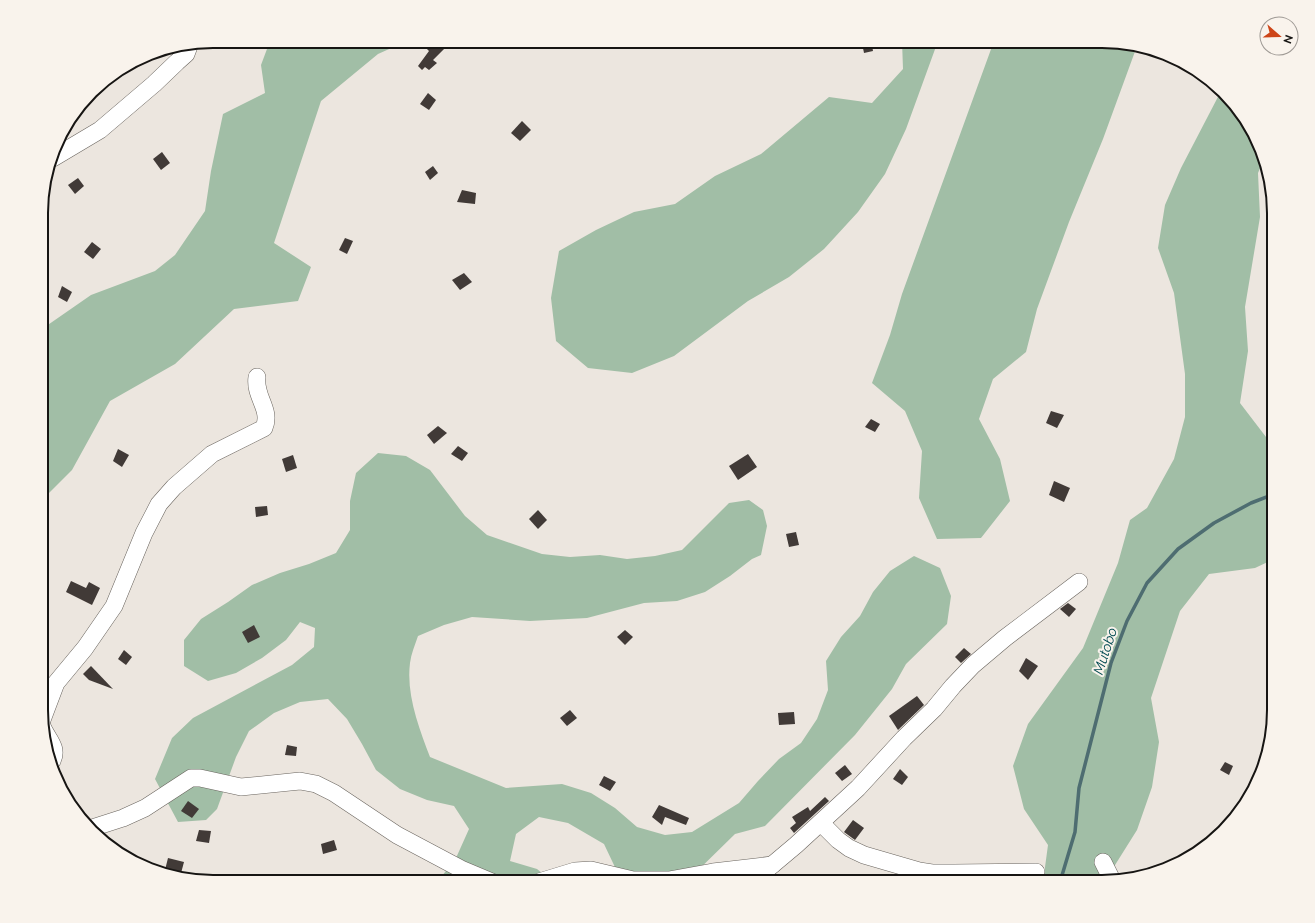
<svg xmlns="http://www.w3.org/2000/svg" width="1315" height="923" font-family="Raleway,sans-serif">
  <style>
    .green { fill: #a1bea6 }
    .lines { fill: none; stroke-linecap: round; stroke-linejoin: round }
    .stream { stroke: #4e6d71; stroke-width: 3.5 }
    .building { fill: #413a37 }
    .minor-casing { stroke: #69645e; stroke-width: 18 }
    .minor { stroke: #fff; stroke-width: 17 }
    .labels { text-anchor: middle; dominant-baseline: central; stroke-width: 4; stroke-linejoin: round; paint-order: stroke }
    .water-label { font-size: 14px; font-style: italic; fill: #004a51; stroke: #f9f3ec }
    .rim { fill: none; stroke: #171513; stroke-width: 2 }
  </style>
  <rect width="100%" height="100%" fill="#ece6df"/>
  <g class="green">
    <polygon points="270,41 407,41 378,54 321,101 274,243 311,267 298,301 234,309 175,364 110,401 72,470 42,500 42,329 91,295 155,271 175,255 205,211 211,171 223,114 265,93 261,65"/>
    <polygon points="902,41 938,41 906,129 885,174 858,212 824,249 789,277 748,301 674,356 632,373 588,368 556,341 551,298 559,251 596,230 634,212 675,204 715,176 761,154 829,97 872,103 903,69"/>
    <polygon points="994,41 1113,41 1137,46 1103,139 1069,222 1037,309 1026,352 993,379 979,419 1000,459 1010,501 981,538 937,539 919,498 922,451 905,411 872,383 890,335 902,294"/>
    <polygon points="1220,93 1256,137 1263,161 1258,173 1260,217 1245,307 1248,351 1240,403 1266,437 1274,439 1274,559 1255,568 1209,574 1180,611 1151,698 1159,742 1152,787 1137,830 1105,881 1043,882 1048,845 1024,809 1013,766 1028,724 1083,648 1118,563 1130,520 1147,508 1174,459 1185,417 1185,374 1174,293 1158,248 1165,205 1181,168"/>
    <path d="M378,453L406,456L430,470L465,516L487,535L542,554L570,557L600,555L627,559L655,556L682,550L729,503L749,500L763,510L767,526L761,555L752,559L730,576L705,592L677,601L644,603L587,618L530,621L472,617L444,625L418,636C415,645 411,654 410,663C406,694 419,728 430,757L506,788L562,784L591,793L615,808L637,827L665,835L692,832L739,803L758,781L779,759L801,743L817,719L828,690L826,661L841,637L860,616L873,592L890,571L914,556L940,568L951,596L947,624L906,664L892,689L855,735L765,826L735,834L686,882H622L604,844L568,823L539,817L516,834L510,861L537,869L553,882H443L442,876L456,858L469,829L454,806L427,800L400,789L376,770L362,744L347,719L328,699L300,702L274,713L249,731L236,757L217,809L206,820L178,822L155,779L172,738L193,718L292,665L314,647L315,628L300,622L286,640L262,658L236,673L208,681L184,666V640L201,619L228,602L252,585L280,573L309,564L336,553L350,530V501L356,473Z"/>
  </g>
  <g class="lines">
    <polyline class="stream" points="1060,882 1075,832 1079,788 1111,663 1127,621 1147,583 1178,549 1214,523 1251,503 1274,494"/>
  </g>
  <g class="building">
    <polygon points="434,41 438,41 445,48 433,60 437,63 429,70 425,67 422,70 418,66 429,51 426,48"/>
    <polygon points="871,41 873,51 864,53 862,43"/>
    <polygon points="428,93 436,100 429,110 420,104"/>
    <polygon points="522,121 531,130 520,141 511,133"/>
    <polygon points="162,152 170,163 161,170 153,159"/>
    <polygon points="433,166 438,173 430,180 425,172"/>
    <polygon points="78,178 84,186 75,194 68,185"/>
    <polygon points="462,190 476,193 475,204 457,202"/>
    <polygon points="345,238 353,241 347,254 339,250"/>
    <polygon points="92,242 101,249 93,259 84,252"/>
    <polygon points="464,273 472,282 460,290 452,280"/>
    <polygon points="62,286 72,292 67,302 58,297"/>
    <polygon points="1051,411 1064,415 1057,428 1046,423"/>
    <polygon points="871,419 880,424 875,432 865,427"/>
    <polygon points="438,426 447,433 434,444 427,435"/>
    <polygon points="458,446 468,453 462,461 451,454"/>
    <polygon points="118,449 129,455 122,467 113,461"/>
    <polygon points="748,454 757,467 738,480 729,466"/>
    <polygon points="293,455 297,468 286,472 282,459"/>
    <polygon points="1054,481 1070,488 1064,502 1049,495"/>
    <polygon points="267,506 268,515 256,517 255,507"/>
    <polygon points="538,510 547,520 538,529 529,519"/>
    <polygon points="796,532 799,545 789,547 786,534"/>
    <polygon points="71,581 86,588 89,582 100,588 92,605 66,592"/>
    <polygon points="1068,603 1076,609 1069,617 1060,609"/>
    <polygon points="254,625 260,637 248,643 242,632"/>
    <polygon points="625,630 633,637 625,645 617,637"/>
    <polygon points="964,648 971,654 961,663 955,657"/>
    <polygon points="124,650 132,657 126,665 118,659"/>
    <polygon points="1026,658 1038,666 1028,680 1019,671"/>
    <polygon points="91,666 113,689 89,680 83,674"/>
    <polygon points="917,696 924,705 898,730 889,716"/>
    <polygon points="570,710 577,718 567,726 560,718"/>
    <polygon points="794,712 795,724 779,725 778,713"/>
    <polygon points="287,745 297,747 296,756 285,755"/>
    <polygon points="1225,762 1233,766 1229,775 1220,770"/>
    <polygon points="845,765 852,774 842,781 835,773"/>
    <polygon points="900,769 908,777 902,785 893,779"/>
    <polygon points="604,776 616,782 610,791 599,785"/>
    <polygon points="825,797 829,801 794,833 790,828 796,823 792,817 808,807 810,811"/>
    <polygon points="188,801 199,809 192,818 181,811"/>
    <polygon points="659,805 689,818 686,825 665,817 662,825 652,817"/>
    <polygon points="853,820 864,828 855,840 844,832"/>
    <polygon points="199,830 211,831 209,843 196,841"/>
    <polygon points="334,840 337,850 323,854 321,844"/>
    <polygon points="168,858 184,862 180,877 164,874"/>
  </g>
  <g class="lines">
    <defs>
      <g id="minor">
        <polyline points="53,158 100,130 154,84 177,62 186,54 189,46"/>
        <path d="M42,720L56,683L85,648L114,606L144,533L159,504L174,487L212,454L264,428C272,409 254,397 257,377"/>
        <path d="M42,726C47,739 59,747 52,761"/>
        <polyline points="821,823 838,840 849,848 864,855 919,871 932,873 954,873 1036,872"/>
        <polyline points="92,828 123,818 145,808 191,778 200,778 241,787 300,781 316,784 334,793 397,835 461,869 492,882"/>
        <polyline points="1103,862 1112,880"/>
        <polyline points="539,882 575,871 591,870 633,880 669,880 713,872 772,865"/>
        <polyline points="757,882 765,871 796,845 858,788 904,738 934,709 953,686 973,665 1005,638 1079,582"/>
      </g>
    </defs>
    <use href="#minor" class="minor-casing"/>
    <use href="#minor" class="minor"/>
  </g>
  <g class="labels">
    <g class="water-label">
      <text transform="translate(1105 651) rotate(-72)">Mutobo</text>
    </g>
  </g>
  <path d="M0 0H1315V923H0ZM213 48H1102A165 165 0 0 1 1267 213V710A165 165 0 0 1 1102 875H213A165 165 0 0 1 48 710V213A165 165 0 0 1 213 48Z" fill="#f9f3ec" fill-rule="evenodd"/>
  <path class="rim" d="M213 48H1102A165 165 0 0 1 1267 213V710A165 165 0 0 1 1102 875H213A165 165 0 0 1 48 710V213A165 165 0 0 1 213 48Z"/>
  <g transform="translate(1279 36) rotate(110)"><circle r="19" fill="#f9f3ec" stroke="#9f9a95"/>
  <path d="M0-3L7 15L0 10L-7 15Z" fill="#cd4518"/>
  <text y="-6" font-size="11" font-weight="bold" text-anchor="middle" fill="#171513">N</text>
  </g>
</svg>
